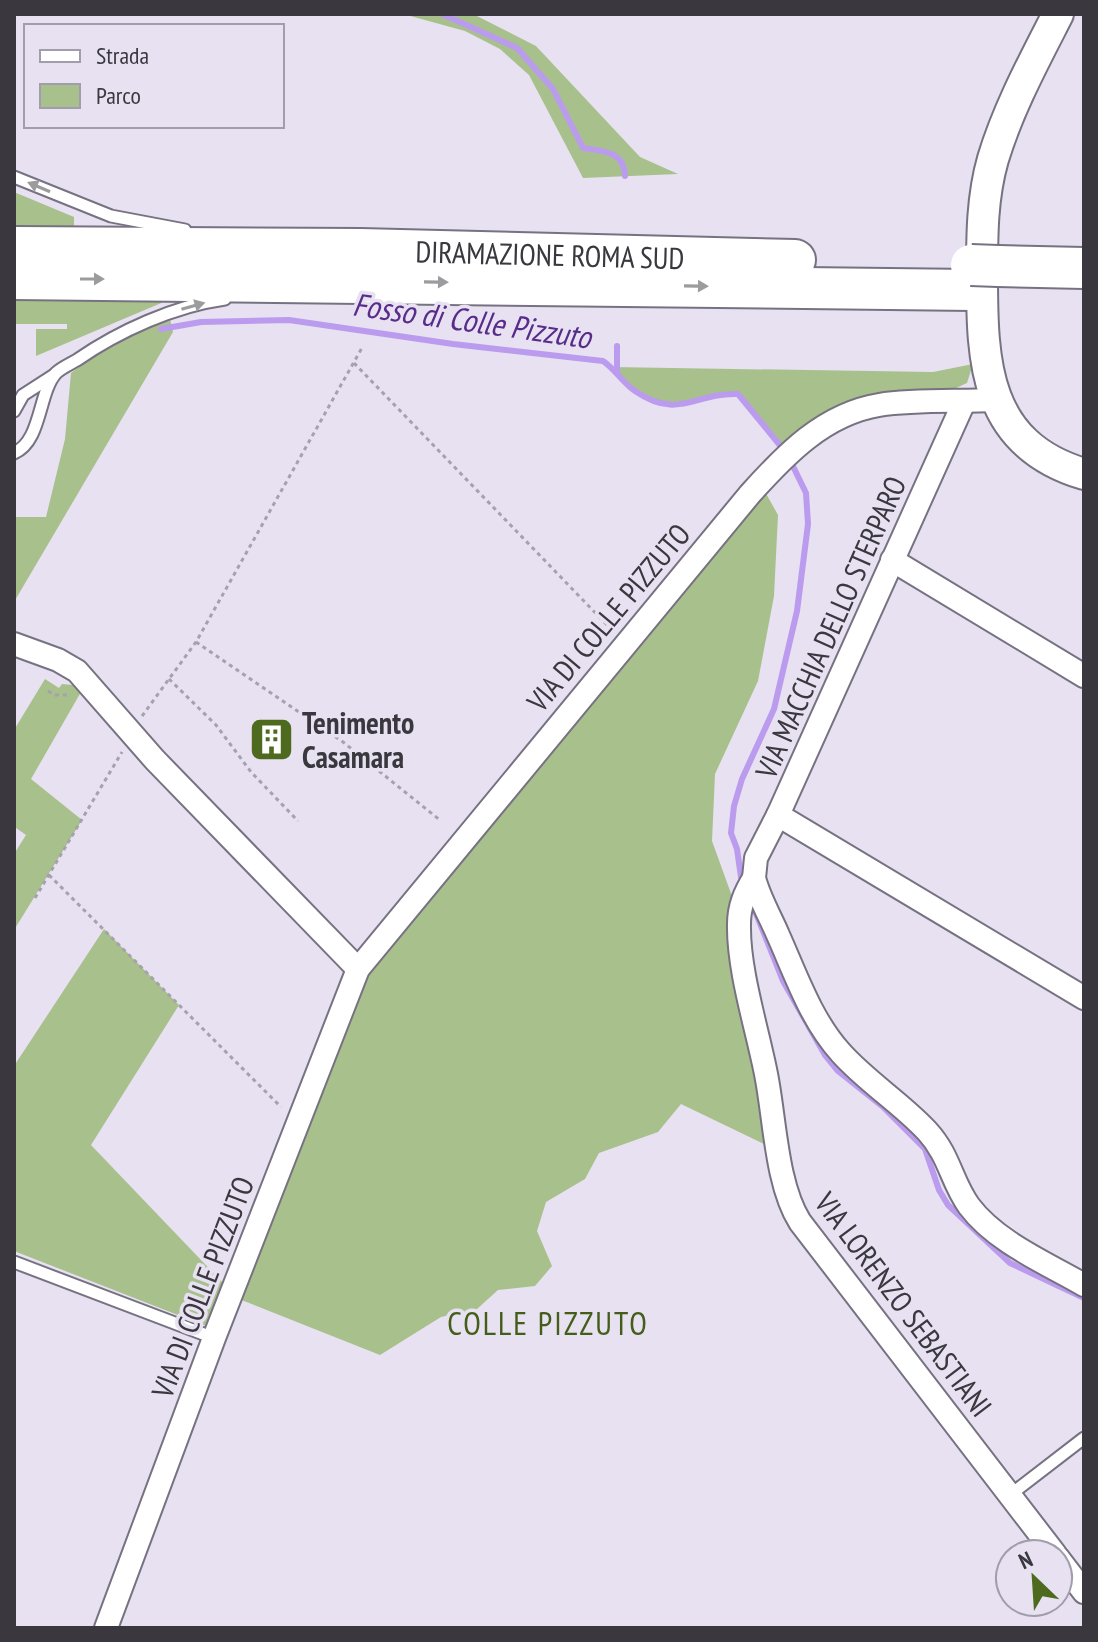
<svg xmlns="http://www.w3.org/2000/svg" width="1098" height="1642" font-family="'PT Sans Narrow',sans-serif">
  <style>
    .green { fill: #a8c18c }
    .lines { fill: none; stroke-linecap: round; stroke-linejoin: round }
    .stream { stroke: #bb9bed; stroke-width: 6 }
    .lane-casing { stroke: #777281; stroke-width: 15 }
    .street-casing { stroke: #777281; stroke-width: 26 }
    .secondary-casing { stroke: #777281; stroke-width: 34 }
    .highway-casing { stroke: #777281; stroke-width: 44 }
    .path { stroke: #a5a1ad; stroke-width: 3; stroke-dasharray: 4 4; stroke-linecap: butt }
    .lane { stroke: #fff; stroke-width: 11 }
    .street { stroke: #fff; stroke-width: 22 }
    .secondary { stroke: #fff; stroke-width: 30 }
    .highway { stroke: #fff; stroke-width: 40 }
    .highway-bridge-casing { stroke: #777281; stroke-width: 44; stroke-linecap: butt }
    .highway-bridge { stroke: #fff; stroke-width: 40 }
    .oneway { fill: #9c9c9e }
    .labels { text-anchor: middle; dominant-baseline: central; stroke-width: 7; stroke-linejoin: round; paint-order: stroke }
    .street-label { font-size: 30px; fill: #3a383e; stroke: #e7e1f2 }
    .poi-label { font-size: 30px; font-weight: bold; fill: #3a383e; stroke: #e7e1f2; text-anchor: start }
    .water-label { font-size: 32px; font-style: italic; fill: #582c8a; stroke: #e7e1f2 }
    .neighbourhood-label { font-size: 32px; letter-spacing: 2px; fill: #445e19; stroke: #e7e1f2 }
  </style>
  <rect width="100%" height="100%" fill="#e7e1f2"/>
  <g class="green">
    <polygon points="403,14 473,14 536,46 640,157 678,174 583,178 529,75 500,49 465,31"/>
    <polygon points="14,192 74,217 74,227 14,227"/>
    <polygon points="14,301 166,301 36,356 36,329 67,329 67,324 14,324"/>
    <polygon points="170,319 173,332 14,602 14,517 46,517 65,439 71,373 109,345"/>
    <path d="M973,364L967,383L956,388L928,393L783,449L738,394C695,392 675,422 633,390C625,384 620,373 611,367L933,372Z"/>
    <polygon points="764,490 778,515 774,596 758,681 715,774 712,841 733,899 770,1147 681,1104 658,1132 599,1153 585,1179 546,1202 537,1231 552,1266 535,1286 498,1290 477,1309 441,1317 380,1355 239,1299 355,1001 373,964"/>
    <polygon points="45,679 59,688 62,684 73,685 81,692 31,779 82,820 14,930 14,854 26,835 16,828 14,830 14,730"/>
    <polygon points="104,929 179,1005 91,1145 224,1284 206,1326 14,1251 14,1066"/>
  </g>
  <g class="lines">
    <g class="stream">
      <path d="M442,14L517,48L553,89L583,148C603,151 624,151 625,176"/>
      <path d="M161,329L201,322L289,320L453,344L603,361C615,369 623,383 635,391C679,421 695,392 738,394L783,449"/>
      <polyline points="617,346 617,371"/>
      <polyline points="741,877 737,849 731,833 734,806 742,779 774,709 797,611 808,524 806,493 790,460"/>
      <polyline points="753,906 783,981 825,1055 838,1071 883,1107 925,1149 939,1190 948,1205 1010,1263 1084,1298"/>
    </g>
    <defs>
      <g id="lane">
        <polyline points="14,177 111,216 185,230"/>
        <polyline points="14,411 23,395 54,375"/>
        <path d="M14,453C42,441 38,393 56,373C61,368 70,364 77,360C119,331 174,306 225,299"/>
        <polyline points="14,1262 214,1338"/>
        <polyline points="1010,1495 1084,1438"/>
      </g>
      <g id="street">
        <polyline points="964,402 778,815 1084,998"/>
        <polyline points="892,560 1084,676"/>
        <polyline points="14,644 58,660 77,671 155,760 358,969"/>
        <path d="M778,815L756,858L754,878C759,898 770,916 778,935C796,975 811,1020 841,1053C867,1082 901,1103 927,1131C950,1156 951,1181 969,1206C996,1242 1046,1263 1084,1285"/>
        <path d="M754,878C745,893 739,906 739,924C738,970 757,1028 766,1074C775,1119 776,1184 800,1222L1055,1554"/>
        <polyline points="1058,1558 1084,1592"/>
        <path d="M106,1628L214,1338L358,969L750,494C785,455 824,414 879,405C917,399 957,402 996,400"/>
      </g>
      <path id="secondary" d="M1058,14C1034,61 1008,109 993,159C982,197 982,236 982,275C982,363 984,444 1084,474"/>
      <g id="highway">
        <path id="s1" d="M14,247L361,249L795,260"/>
        <polyline points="998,266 1084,268"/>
        <polyline points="14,279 973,290"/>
      </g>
    </defs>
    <use href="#lane" class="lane-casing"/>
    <use href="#street" class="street-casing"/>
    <use href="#secondary" class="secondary-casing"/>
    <use href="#highway" class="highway-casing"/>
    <g class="path">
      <polyline points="354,363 608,626"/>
      <polyline points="196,642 343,742 441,821"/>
      <polyline points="169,679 216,725 251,772 298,821"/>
      <polyline points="48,691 55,695 71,695"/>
      <polyline points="142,716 196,642 363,346"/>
      <polyline points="49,875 281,1107"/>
      <polyline points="35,898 122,752"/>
    </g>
    <use href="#lane" class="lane"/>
    <use href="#street" class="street"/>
    <use href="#secondary" class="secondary"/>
    <use href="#highway" class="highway"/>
    <defs>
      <polyline id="highway-bridge" points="971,265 998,266"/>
    </defs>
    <use href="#highway-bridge" class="highway-bridge-casing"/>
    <use href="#highway-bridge" class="highway-bridge"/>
  </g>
  <defs><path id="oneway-solid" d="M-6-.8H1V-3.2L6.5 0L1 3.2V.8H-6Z" transform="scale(2)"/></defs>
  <g class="oneway">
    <use href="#oneway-solid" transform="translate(39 187) rotate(-157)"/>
    <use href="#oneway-solid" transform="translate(92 279)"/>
    <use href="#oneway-solid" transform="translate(436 282) rotate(1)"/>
    <use href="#oneway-solid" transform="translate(696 286) rotate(1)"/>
    <use href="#oneway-solid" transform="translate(193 306) rotate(-16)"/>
  </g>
  <defs>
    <symbol id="building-square" viewBox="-11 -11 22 22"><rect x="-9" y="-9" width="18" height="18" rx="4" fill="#4d6a1f" stroke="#e7e1f2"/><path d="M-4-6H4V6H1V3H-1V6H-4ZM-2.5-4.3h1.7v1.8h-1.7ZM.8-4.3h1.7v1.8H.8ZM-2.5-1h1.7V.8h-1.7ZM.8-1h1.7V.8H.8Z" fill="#fff"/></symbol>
  </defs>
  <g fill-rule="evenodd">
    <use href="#building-square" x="246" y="714" width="51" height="51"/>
  </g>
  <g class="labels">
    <g class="street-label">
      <text stroke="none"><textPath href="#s1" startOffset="536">DIRAMAZIONE ROMA SUD</textPath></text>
      <text transform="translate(608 617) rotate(-50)">VIA DI COLLE PIZZUTO</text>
      <text transform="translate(830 627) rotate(-66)">VIA MACCHIA DELLO STERPARO</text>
      <text transform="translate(202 1287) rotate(-69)">VIA DI COLLE PIZZUTO</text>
      <text transform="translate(904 1304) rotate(53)">VIA LORENZO SEBASTIANI</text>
    </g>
    <g class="poi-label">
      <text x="302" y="722">Tenimento<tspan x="302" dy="34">Casamara</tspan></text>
    </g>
    <g class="water-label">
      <text transform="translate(472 320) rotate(8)">Fosso di Colle Pizzuto</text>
    </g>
    <g class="neighbourhood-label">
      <text x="548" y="1323">COLLE PIZZUTO</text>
    </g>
  </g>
  <rect width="1098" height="1642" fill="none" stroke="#3a383e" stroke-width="32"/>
  <rect x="24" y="24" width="260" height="104" fill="#e7e1f2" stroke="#a29daa" stroke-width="2"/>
  <rect x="40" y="50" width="40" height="12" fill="#ffffff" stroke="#a29daa" stroke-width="2"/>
  <text x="96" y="64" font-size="24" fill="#3a383e">Strada</text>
  <rect x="40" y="84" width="40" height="24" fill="#a8c18c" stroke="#a29daa" stroke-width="2"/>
  <text x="96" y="104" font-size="24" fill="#3a383e">Parco</text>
  <g transform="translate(1034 1578) rotate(335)"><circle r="38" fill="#e7e1f2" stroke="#a29daa" stroke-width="2"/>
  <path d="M0-6L14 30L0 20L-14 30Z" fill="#4d6a1f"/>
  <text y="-12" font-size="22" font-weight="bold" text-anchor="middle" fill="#3a383e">N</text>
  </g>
</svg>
